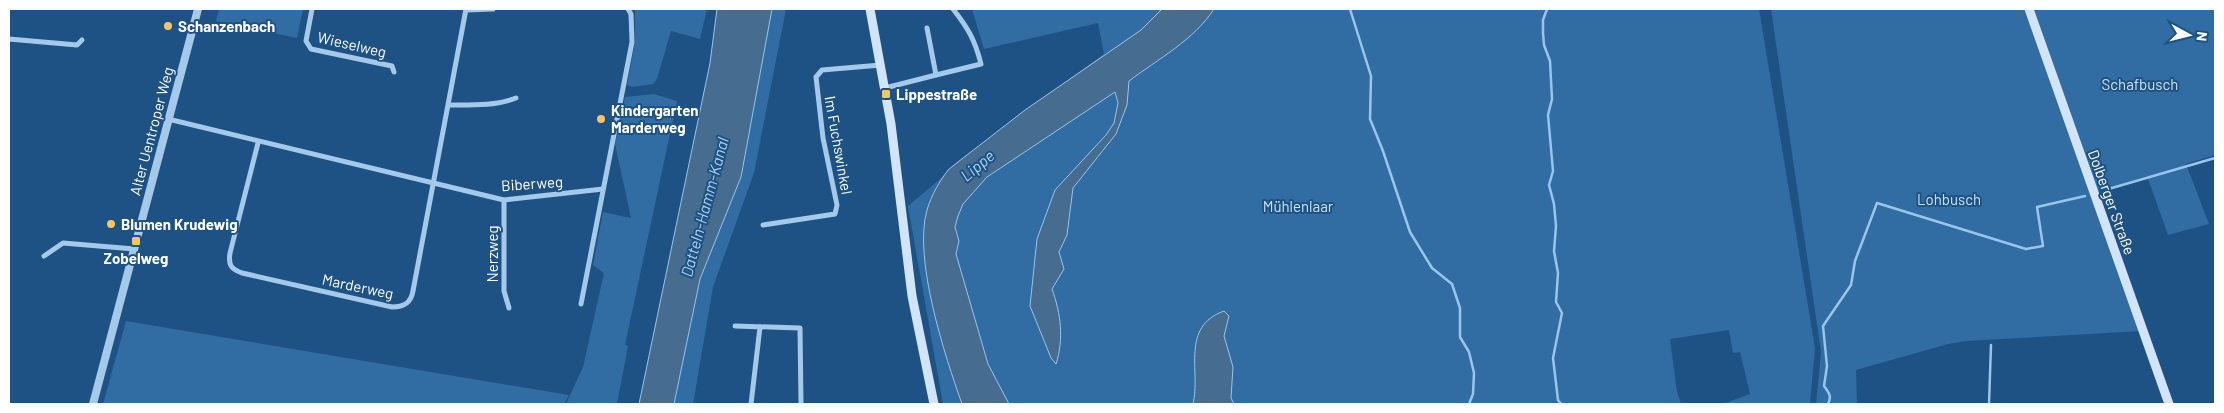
<svg xmlns="http://www.w3.org/2000/svg" width="2224" height="413" font-family="Barlow,sans-serif">
  <style>
    .green { fill: #316ca2 }
    .water { fill: #466c90; stroke: #99c5ec }
    .lines { fill: none; stroke-linecap: round; stroke-linejoin: round }
    .stream { stroke: #99c5ec; stroke-width: 2.5 }
    .minor { stroke: #a5c9ea; stroke-width: 5 }
    .tertiary { stroke: #a5c9ea; stroke-width: 8 }
    .secondary { stroke: #d1e4f8; stroke-width: 9 }
    .poi-dot { fill: #f9c464; stroke: #1e5284; stroke-width: 2 }
    .labels { text-anchor: middle; dominant-baseline: central; stroke-width: 4; stroke-linejoin: round; paint-order: stroke }
    .poi-label { font-size: 15px; font-weight: bold; fill: #fff; stroke: #1e5284; text-anchor: start }
    .street-label { font-size: 15px; fill: #fff; stroke: #1e5284 }
    .park-label { font-size: 15px; fill: #cae2f7; stroke: #1e5284 }
    .water-label { font-size: 16px; font-style: italic; fill: #b1d3f1; stroke: #1e5284 }
  </style>
  <rect width="100%" height="100%" fill="#1e5284"/>
  <g class="green">
    <polygon points="219,9 303,9 297,38 216,21"/>
    <polygon points="635,9 707,9 700,39 671,31 657,79 653,84 633,87 627,85 635,42"/>
    <polygon points="772,9 786,9 754,173 713,287 693,404 674,404 700,279 741,177"/>
    <polygon points="972,9 1759,9 1815,348 1810,404 1723,404 1750,394 1740,352 1733,353 1729,330 1670,339 1677,392 1681,404 943,404 908,206 939,180 958,161 1104,54 1098,23 984,49"/>
    <polygon points="1771,9 2215,9 2215,155 2186,164 2209,224 2168,235 2147,176 2097,192 2142,331 1966,341 1948,344 1856,370 1857,404 1816,404 1821,352"/>
    <polygon points="654,94 677,101 625,345 628,346 617,404 566,404 583,367 604,273 593,265 603,212 631,218 615,144 625,97"/>
    <polygon points="126,321 569,395 564,404 103,404"/>
  </g>
  <g class="water">
    <polygon points="717,9 772,9 741,177 700,279 674,404 639,404 710,63"/>
    <path d="M1162,9H1214C1194,40 1158,59 1129,81L1127,105L1116,134L1073,188L1067,235L1059,252L1064,269L1052,289C1061,314 1064,339 1056,364L1051,358L1030,306L1037,239L1055,190L1106,135L1114,123L1118,103L1115,92L987,177L963,204L958,216L955,227L959,241L956,254L988,364L1009,404H962C945,356 913,259 927,210C931,196 940,180 949,169L1025,110L1141,30Z"/>
    <path d="M1224,311L1229,316L1224,336L1233,367L1231,398L1234,404H1193C1201,371 1180,327 1224,311Z"/>
  </g>
  <g class="lines">
    <g class="stream">
      <polyline points="1350,9 1371,76 1370,119 1383,151 1410,232 1432,268 1452,284 1460,308 1460,337 1469,352 1474,373 1473,394 1469,404"/>
      <polyline points="1547,9 1543,20 1543,33 1544,45 1550,61 1552,99 1548,115 1553,171 1549,185 1554,204 1556,226 1554,251 1558,273 1556,302 1562,313 1553,358 1558,400 1561,404"/>
      <polyline points="2105,190 2215,158"/>
      <path d="M1828,404C1832,396 1829,393 1824,386L1827,366L1823,326L1851,285L1855,261L1877,203L2026,249L2043,246L2037,207L2085,196"/>
      <polyline points="1989,404 1991,345"/>
    </g>
    <g class="minor">
      <polyline points="312,9 306,41 311,49 392,66 394,72"/>
      <polyline points="466,10 493,9"/>
      <polyline points="9,39 77,45 82,40"/>
      <path d="M936,75L981,64C975,40 968,28 953,9"/>
      <polyline points="885,88 936,75 927,28"/>
      <path d="M449,105C471,105 496,106 516,98"/>
      <polyline points="168,119 504,200 603,189"/>
      <path d="M258,143L230,253C228,265 231,269 242,273L392,307C404,307 411,303 413,291L466,9"/>
      <polyline points="504,200 504,291 509,308"/>
      <polyline points="763,225 835,214 837,205 823,138 816,77 822,70 881,65"/>
      <polyline points="44,256 63,243 134,249"/>
      <polyline points="581,304 632,42 631,14 628,9"/>
      <polyline points="735,326 800,328 801,404"/>
      <polyline points="751,404 760,327"/>
    </g>
    <polyline class="tertiary" points="93,404 198,9"/>
    <g class="secondary">
      <polyline points="870,9 891,124 912,296 934,404"/>
      <polyline points="2029,9 2169,404"/>
    </g>
  </g>
  <g class="poi-dot">
    <circle cx="168" cy="26" r="5"/>
    <rect x="881" y="89" width="10" height="10" rx="2.5"/>
    <circle cx="601" cy="119" r="5"/>
    <circle cx="111" cy="224" r="5"/>
    <rect x="131" y="236" width="10" height="10" rx="2.5"/>
  </g>
  <g class="labels">
    <g class="poi-label">
      <text x="178" y="26">Schanzenbach</text>
      <text x="896" y="94">Lippestraße</text>
      <text x="611" y="110">Kindergarten<tspan x="611" dy="17">Marderweg</tspan></text>
      <text x="121" y="224">Blumen Krudewig</text>
      <text x="136" y="258" text-anchor="middle">Zobelweg</text>
    </g>
    <g class="street-label">
      <text transform="translate(352 44) rotate(13)">Wieselweg</text>
      <text transform="translate(151 131) rotate(-75)">Alter Uentroper Weg</text>
      <text transform="translate(839 145) rotate(80)">Im Fuchswinkel</text>
      <text transform="translate(532 183) rotate(-4)">Biberweg</text>
      <text transform="translate(2112 202) rotate(70)">Dolberger Straße</text>
      <text transform="translate(492 254) rotate(-90)">Nerzweg</text>
      <text transform="translate(358 286) rotate(12)">Marderweg</text>
    </g>
    <g class="park-label">
      <text x="2140" y="84">Schafbusch</text>
      <text x="1949" y="199">Lohbusch</text>
      <text x="1298" y="206">Mühlenlaar</text>
    </g>
    <g class="water-label">
      <text transform="translate(977 165) rotate(-40)">Lippe</text>
      <text transform="translate(704 207) rotate(-75)">Datteln-Hamm-Kanal</text>
    </g>
  </g>
  <rect width="2224" height="413" fill="none" stroke="#ffffff" stroke-width="20"/>
  <g transform="translate(2189 35) rotate(97)" stroke="#1e5284" stroke-width="4" paint-order="stroke">
  <path d="M0-4L9 19L0 12L-9 19Z" fill="#ffffff"/>
  <text y="-8" font-size="14" font-weight="bold" text-anchor="middle" fill="#ffffff">N</text>
  </g>
</svg>
